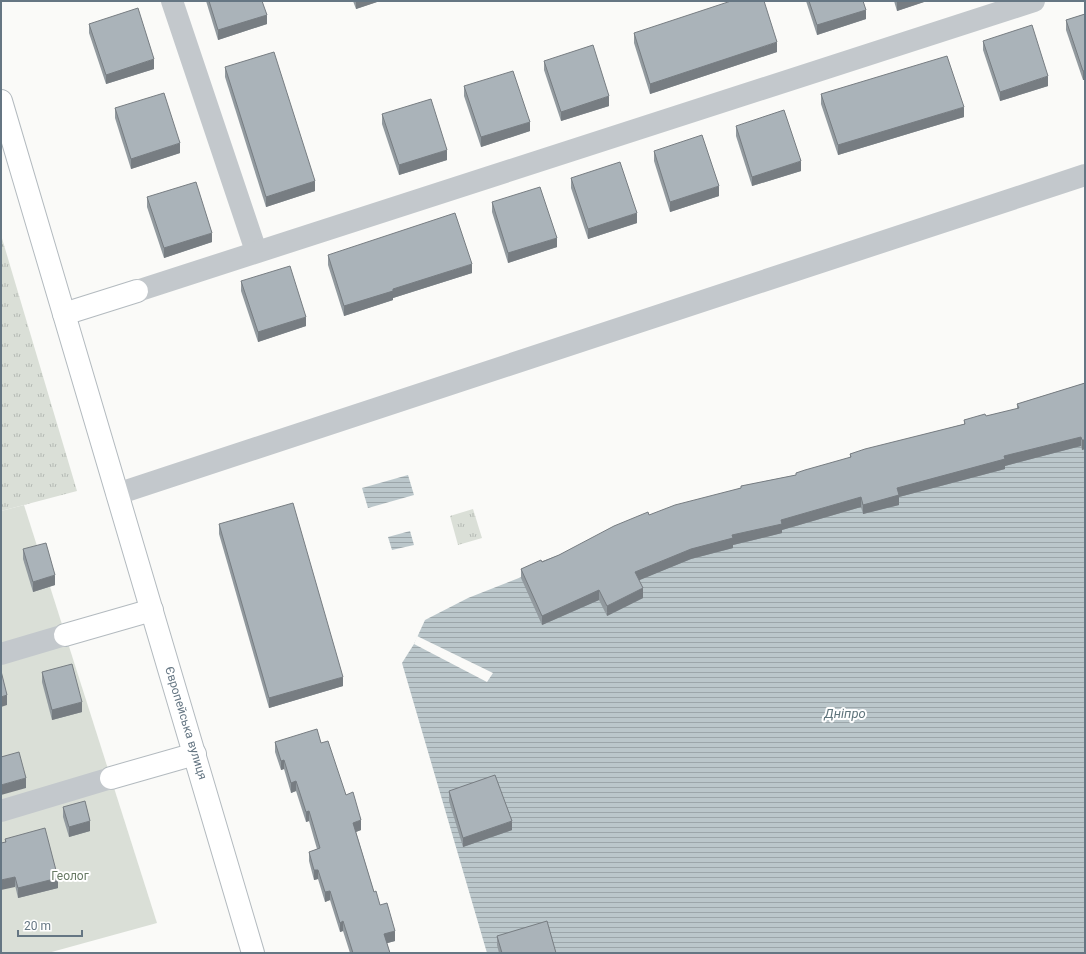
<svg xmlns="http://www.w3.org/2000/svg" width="1086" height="954" font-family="Roboto,sans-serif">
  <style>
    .park { fill: url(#park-tufts) }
    .garden { fill: #dadfd7 }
    .water { fill: url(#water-rules) }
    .pier { fill: #fafaf8 }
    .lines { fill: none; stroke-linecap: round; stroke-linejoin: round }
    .secondary-casing { stroke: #b3babf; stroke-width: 24 }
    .street { stroke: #c3c8cc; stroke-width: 22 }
    .secondary { stroke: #fff; stroke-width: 22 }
    .wall { fill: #929a9f }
    .shaded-wall { fill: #777d82 }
    .building { fill: #aab3b9; stroke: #777d82 }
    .labels { text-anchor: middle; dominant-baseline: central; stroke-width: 4; stroke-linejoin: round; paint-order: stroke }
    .street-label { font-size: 12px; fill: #657683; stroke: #fff }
    .park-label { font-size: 12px; fill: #687a64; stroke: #fff }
    .water-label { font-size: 13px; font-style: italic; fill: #60757c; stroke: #fff }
  </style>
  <defs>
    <pattern id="park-tufts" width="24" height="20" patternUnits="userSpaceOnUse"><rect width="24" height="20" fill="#dadfd7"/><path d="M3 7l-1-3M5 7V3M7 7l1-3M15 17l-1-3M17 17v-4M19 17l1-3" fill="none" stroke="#b4b9b4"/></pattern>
    <pattern id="water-rules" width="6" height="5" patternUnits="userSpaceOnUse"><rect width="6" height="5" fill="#bbc7cb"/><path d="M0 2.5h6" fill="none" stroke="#9ca6aa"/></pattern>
  </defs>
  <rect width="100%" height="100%" fill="#fafaf8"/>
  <g class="park">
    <polygon points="1,235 77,491 1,511"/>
    <polygon points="473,509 482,538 458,545 450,516"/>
  </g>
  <polygon class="garden" points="24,505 157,923 48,953 1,953 1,511"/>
  <g class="water">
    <polygon points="1085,394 1085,953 487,953 402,663 414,644 425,620 468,598 547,567"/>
    <polygon points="408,475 414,495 368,508 362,488"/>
    <polygon points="410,531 414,545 392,550 388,537"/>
  </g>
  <polygon class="pier" points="417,636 493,673 487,682 414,644"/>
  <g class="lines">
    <defs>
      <g id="secondary">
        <polyline points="1,101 253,953"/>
        <polyline points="64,314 137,291"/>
        <polyline points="65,635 152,610"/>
        <polyline points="111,778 195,754"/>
      </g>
    </defs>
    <use href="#secondary" class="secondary-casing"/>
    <g class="street">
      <polyline points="172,1 256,251"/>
      <polyline points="137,291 1034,1"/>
      <polyline points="117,494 1085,175"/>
      <polyline points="1,654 65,635"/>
      <polyline points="1,811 111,778"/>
    </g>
    <use href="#secondary" class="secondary"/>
  </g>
  <g class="wall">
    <polygon points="206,1 262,1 267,24 218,40"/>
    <polygon points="353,1 380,1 356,9"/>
    <polygon points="806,1 863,1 866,19 817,35"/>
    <polygon points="894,1 927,1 897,11"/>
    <polygon points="1085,14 1083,80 1066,30 1066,20"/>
    <polygon points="89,24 154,69 106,84 89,33"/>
    <polygon points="634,33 777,52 650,94 634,43"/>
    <polygon points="983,41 1048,86 1000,101 983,50"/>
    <polygon points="544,61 609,106 561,121 544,70"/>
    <polygon points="225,67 315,191 266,207 225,77"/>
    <polygon points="464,86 530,131 481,147 464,96"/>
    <polygon points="821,94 964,117 838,155 821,104"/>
    <polygon points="115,108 180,153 131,169 115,118"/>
    <polygon points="382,114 447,160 399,175 382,124"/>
    <polygon points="736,126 801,171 752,186 736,136"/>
    <polygon points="654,151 719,196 670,212 654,161"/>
    <polygon points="571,178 637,223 588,239 571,188"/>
    <polygon points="147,197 212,242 164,258 147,207"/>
    <polygon points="492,202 557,247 508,263 492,212"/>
    <polygon points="328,255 472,273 393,298 393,300 344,316 328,265"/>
    <polygon points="241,281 306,326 258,342 241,291"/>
    <polygon points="1085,383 1085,449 1082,450 1081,446 1005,466 1005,469 899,497 899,505 863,514 861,507 782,530 782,533 733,545 733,548 691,559 639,580 643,598 607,616 599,600 542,625 521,578 521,569 559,555 649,515 741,488 741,486 796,475 796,473 850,458 850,454 964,424 964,420 986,416 1017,409 1017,404"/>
    <polygon points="219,524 343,686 269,708 219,534"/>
    <polygon points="23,549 55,585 33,592 23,559"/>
    <polygon points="42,672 82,712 52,720 42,682"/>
    <polygon points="275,742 321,743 346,795 361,830 356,832 374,892 395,941 387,943 390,953 350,953 343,931 340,932 330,900 325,902 318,879 314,880 309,861 309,852 317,849 309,821 306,822 296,791 291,793 284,769 281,770 275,752"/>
    <polygon points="449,791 512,830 463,847 449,801"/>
    <polygon points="63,807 90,831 69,837 63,817"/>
    <polygon points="5,839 58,888 18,898 5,842"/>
    <polygon points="497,936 556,953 499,953 497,945"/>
  </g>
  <g class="shaded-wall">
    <polygon points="356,1 380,1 356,9"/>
    <polygon points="897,1 927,1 897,11"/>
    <polygon points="866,10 866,19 817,35 817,25"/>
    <polygon points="267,15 267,24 218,40 218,30"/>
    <polygon points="777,42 777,52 650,94 650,84"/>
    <polygon points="154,59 154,69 106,84 106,75"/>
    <polygon points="1085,70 1085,80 1083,80 1083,71"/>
    <polygon points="1048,76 1048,86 1000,101 1000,92"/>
    <polygon points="609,96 609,106 561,121 561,112"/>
    <polygon points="964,107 964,117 838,155 838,145"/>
    <polygon points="530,122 530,131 481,147 481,137"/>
    <polygon points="180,143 180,153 131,169 131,159"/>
    <polygon points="447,150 447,160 399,175 399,165"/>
    <polygon points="801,161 801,171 752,186 752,177"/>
    <polygon points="315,181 315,191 266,207 266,197"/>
    <polygon points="719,186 719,196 670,212 670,202"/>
    <polygon points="637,213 637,223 588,239 588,229"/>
    <polygon points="212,233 212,242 164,258 164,248"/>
    <polygon points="557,238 557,247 508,263 508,253"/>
    <polygon points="472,264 472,273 393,298 393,300 344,316 344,306 393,289"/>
    <polygon points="306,317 306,326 258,342 258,332"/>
    <polygon points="1081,437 1081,446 1005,466 1005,469 899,497 899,505 863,514 863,505 897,488 1004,456"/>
    <polygon points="1082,440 1085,440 1085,449 1082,450"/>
    <polygon points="861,497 861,507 782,530 782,533 733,545 733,548 691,559 635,582 635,572 691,549 732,535 781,520"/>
    <polygon points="55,575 55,585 33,592 33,582"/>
    <polygon points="643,588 643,598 607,616 607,606"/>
    <polygon points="599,590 599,600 542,625 542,616"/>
    <polygon points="343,677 343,686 269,708 269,698"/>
    <polygon points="7,695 7,705 1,707 1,697"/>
    <polygon points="82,702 82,712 52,720 52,710"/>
    <polygon points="284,760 284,769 281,770 281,761"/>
    <polygon points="26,778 26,788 1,795 1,785"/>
    <polygon points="296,781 296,791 291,793 291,783"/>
    <polygon points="309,811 309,821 306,822 306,812"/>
    <polygon points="361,820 361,830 353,833 353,823"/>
    <polygon points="90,821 90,831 69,837 69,827"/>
    <polygon points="512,821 512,830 463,847 463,838"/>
    <polygon points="314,870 318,870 318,879 314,880"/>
    <polygon points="15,877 15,887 1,890 1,880"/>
    <polygon points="58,878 58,888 18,898 18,888"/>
    <polygon points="330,891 330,900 325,902 325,892"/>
    <polygon points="343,921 343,931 340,932 340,923"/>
    <polygon points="395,931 395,941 384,944 384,934"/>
  </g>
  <g class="building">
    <polygon points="209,1 262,1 267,15 218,30"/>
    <polygon points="731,1 764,1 777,42 650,84 634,33"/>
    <polygon points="809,1 863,1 866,10 817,25"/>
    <polygon points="138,8 154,59 106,75 89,24"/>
    <polygon points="1085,14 1085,70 1083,71 1066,20"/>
    <polygon points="1032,25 1048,76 1000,92 983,41"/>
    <polygon points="593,45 609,96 561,112 544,61"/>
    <polygon points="274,52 315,181 266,197 225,67"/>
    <polygon points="947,56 964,107 838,145 821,94"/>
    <polygon points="513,71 530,122 481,137 464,86"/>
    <polygon points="164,93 180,143 131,159 115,108"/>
    <polygon points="431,99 447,150 399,165 382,114"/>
    <polygon points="784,110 801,161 752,177 736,126"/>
    <polygon points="702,135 719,186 670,202 654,151"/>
    <polygon points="620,162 637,213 588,229 571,178"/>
    <polygon points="196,182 212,233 164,248 147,197"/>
    <polygon points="540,187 557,238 508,253 492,202"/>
    <polygon points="455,213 472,264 393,289 393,291 344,306 328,255"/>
    <polygon points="290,266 306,317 258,332 241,281"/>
    <polygon points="1085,383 1085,440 1082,440 1081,437 1004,456 1005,459 897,488 899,495 863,505 861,497 781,520 782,524 732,535 733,538 691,549 635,572 643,588 607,606 599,590 542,616 521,569 541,560 542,562 559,555 614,526 648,512 649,515 675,505 741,488 741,486 796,475 796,473 805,470 851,457 850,454 865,449 965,424 964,420 985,414 986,416 1019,408 1017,404"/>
    <polygon points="293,503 343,677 269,698 219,524"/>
    <polygon points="46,543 55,575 33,582 23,549"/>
    <polygon points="72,664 82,702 52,710 42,672"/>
    <polygon points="1,671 7,695 1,697"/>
    <polygon points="317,729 321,743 328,741 346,795 353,792 361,820 353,823 374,892 376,891 380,905 387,903 395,931 384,934 390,953 353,953 343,921 340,923 330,891 325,892 318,870 314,870 309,852 320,848 309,811 306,812 296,781 291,783 284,760 281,761 275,742"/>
    <polygon points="19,752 26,778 1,785 1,757"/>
    <polygon points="495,775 512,821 463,838 449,791"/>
    <polygon points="85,801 90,821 69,827 63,807"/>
    <polygon points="45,828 58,878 18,888 15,877 1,880 1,843 6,842 5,839"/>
    <polygon points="547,921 556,953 502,953 497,936"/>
  </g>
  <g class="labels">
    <g class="street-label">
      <text transform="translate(186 723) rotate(73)">Європейська вулиця</text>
    </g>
    <g class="park-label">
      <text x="70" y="876">Геолог</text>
    </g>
    <g class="water-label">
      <text x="845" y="713">Дніпро</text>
    </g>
  </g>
  <rect width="1086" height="954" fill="none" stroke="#657683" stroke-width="4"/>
  <path d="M18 930v6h64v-6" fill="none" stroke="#657683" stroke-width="2"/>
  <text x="24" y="930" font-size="12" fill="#657683" stroke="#ffffff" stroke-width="3" paint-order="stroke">20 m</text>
</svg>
